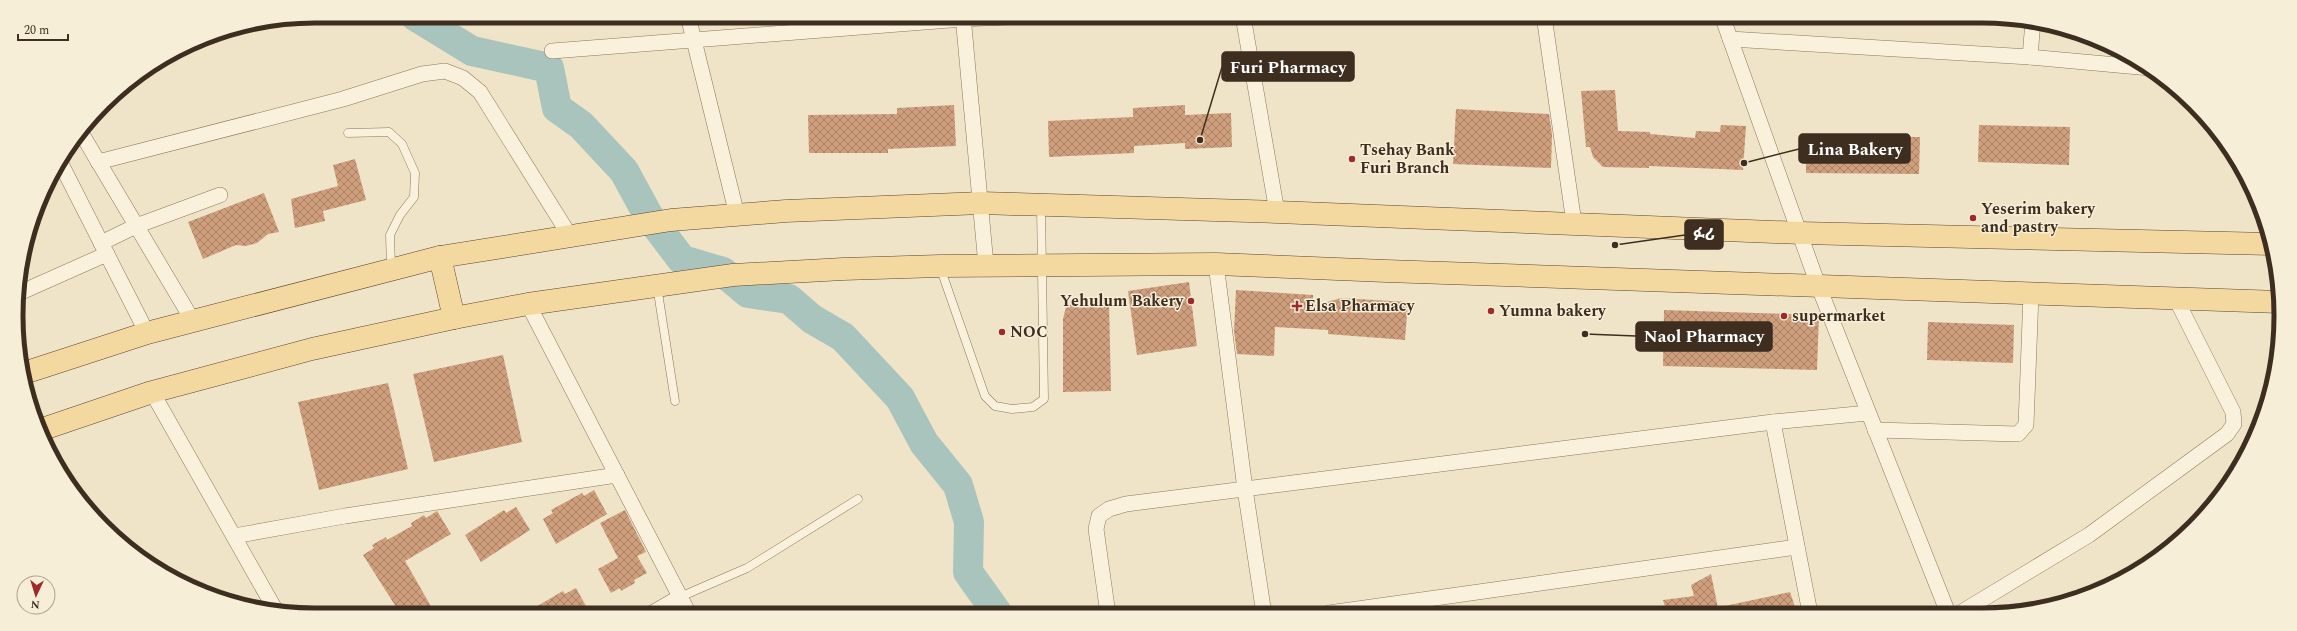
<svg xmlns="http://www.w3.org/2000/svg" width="2297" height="631" font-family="Spectral,'Noto Sans Ethiopic',serif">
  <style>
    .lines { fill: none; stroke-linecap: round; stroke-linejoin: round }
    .river { stroke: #a9c4bc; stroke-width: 30 }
    .building { fill: url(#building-cross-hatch) }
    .lane-casing { stroke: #8d765c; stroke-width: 9 }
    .street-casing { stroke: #8d765c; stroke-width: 16 }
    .primary-casing { stroke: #5b4430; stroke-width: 23 }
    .lane { stroke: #faf1dc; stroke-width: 8 }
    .street { stroke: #faf1dc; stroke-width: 15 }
    .primary { stroke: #f3d9a0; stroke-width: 22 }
    .poi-dot { fill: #9e2a2b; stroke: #f7eed8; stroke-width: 1.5 }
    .labels { text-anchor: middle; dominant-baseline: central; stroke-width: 3; stroke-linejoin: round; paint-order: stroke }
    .poi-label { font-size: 16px; font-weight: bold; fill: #3d2e20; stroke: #f7eed8; text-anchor: start }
    .rim { fill: none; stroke: #3d2e20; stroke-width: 5 }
    .leader { fill: none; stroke: #3d2e20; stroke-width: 1.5 }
    .callout-dot { fill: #3d2e20; stroke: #f7eed8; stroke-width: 1.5 }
    .callout { fill: #3d2e20; stroke: #3d2e20; stroke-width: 1.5 }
    .callout-label { font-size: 17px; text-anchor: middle; font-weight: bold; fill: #fff }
  </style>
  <defs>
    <pattern id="building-cross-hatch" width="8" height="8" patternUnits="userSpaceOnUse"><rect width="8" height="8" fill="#cf9f7d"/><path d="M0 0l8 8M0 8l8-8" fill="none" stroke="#a98266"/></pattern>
  </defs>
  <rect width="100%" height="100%" fill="#f0e4c8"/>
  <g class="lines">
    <polyline class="river" points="415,16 472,51 549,68 557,108 581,125 624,171 648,215 682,260 723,272 748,293 789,299 812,319 843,337 900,398 924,443 958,485 969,522 968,572 998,614"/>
  </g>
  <g class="building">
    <polygon points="1615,90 1618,131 1650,132 1650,134 1695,138 1696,131 1720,132 1721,125 1746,126 1743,170 1649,166 1649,168 1603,167 1593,157 1590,147 1586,147 1581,91"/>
    <polygon points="954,105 956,146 888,149 888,153 809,153 808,115 897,114 897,108"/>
    <polygon points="1185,105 1185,115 1231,113 1232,147 1185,149 1185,143 1134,146 1134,153 1049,157 1048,121 1133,117 1133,108"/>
    <polygon points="1456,109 1549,114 1552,134 1551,168 1453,164"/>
    <polygon points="1979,125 2070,127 2069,165 1978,162"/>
    <polygon points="1806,136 1920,137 1919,174 1806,173"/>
    <polygon points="355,159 366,200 323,211 325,221 295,228 291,199 338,186 333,165"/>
    <polygon points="264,193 279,232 268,234 257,243 246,246 236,245 203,259 188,222"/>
    <polygon points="1189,282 1197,346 1137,355 1128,291"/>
    <polygon points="1236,290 1313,295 1313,306 1341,298 1408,302 1405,340 1328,334 1328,330 1275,327 1274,356 1237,354 1234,331"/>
    <polygon points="1074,302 1109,302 1111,391 1063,392 1063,319 1066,307"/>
    <polygon points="1664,310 1819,315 1817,370 1663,366"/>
    <polygon points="1928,322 2014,325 2013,363 1927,360"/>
    <polygon points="503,355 522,442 434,462 413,374"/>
    <polygon points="388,383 408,469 319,490 298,402"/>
    <polygon points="594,490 607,514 556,544 543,519 553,513 551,510 582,493 584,496"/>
    <polygon points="516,507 530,530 481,562 465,535 504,510 506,513"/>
    <polygon points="625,510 646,552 637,556 647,573 634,580 635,583 621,591 620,588 611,593 598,569 618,558 600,523"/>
    <polygon points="437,511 451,534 405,561 436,615 404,615 400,608 398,610 363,555 374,548 372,545 386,537 387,540 412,526 411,523 424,515 426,518"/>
    <polygon points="1711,574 1719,613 1667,613 1663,600 1694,596 1691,585"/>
    <polygon points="576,588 591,615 522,615 563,591 565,594"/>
    <polygon points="1790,592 1797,613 1776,613 1775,610 1752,613 1720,613 1720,607"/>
  </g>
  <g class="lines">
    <defs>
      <g id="lane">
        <polyline points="348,133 389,132 402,144 415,173 414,197 400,215 390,235 391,268"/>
        <polyline points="940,267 985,396 995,406 1012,409 1033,407 1044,399 1041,207"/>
        <polyline points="657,286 675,401"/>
        <polyline points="680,597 747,568 858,499"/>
      </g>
      <g id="street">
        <polyline points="688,16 737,215"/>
        <polyline points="963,16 986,265"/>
        <polyline points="1243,16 1277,212"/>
        <polyline points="1544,16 1574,223"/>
        <polyline points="1722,16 1818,285 1948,613"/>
        <polyline points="1730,39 2030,57 2150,68"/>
        <polyline points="552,51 963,19 1032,16"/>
        <polyline points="2030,57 2033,21"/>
        <polyline points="80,131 193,321"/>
        <polyline points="60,162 147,333"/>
        <polyline points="98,162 343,99 422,74 445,71 463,78 480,92 570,236"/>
        <polyline points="101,243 136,226 220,195"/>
        <polyline points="1216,264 1245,489 1264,614"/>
        <polyline points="17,294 107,254"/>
        <polyline points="528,304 689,614"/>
        <polyline points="152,392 276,611"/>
        <polyline points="1773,422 1810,613"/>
        <polyline points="1875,430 2018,434 2026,425 2031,294"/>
        <polyline points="234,536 345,516 617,475"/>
        <polyline points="1329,613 1797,547"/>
        <polyline points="1960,613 2089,535 2227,434 2234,424 2233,412 2176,299"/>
        <polyline points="1108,614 1096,529 1099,516 1109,509 1126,504 1773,422 1868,413"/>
        <polyline points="649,615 680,597"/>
      </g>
      <g id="primary">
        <polyline points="440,257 454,318"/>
        <polyline points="24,373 147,333 440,257 671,220 786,211 981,203 1277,212 1801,233 2271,244"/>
        <polyline points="40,430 152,392 312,349 454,318 528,304 733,275 843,269 940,266 1216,264 1386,271 2280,302"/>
      </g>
    </defs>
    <use href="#lane" class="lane-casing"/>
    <use href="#street" class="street-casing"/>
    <use href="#primary" class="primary-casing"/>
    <use href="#lane" class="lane"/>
    <use href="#street" class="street"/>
    <use href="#primary" class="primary"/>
  </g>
  <g class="poi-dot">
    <circle cx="1352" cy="159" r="4"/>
    <circle cx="1973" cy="218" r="4"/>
    <circle cx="1191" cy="301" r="4"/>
    <path d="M1295 300h4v4h4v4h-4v4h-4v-4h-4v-4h4z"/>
    <circle cx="1491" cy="311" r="4"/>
    <circle cx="1784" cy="316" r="4"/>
    <circle cx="1002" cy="332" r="4"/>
  </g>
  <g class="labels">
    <g class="poi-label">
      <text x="1360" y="150">Tsehay Bank<tspan x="1360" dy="18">Furi Branch</tspan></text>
      <text x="1981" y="209">Yeserim bakery<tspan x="1981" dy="18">and pastry</tspan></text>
      <text x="1183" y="301" text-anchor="end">Yehulum Bakery</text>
      <text x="1305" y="306">Elsa Pharmacy</text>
      <text x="1499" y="311">Yumna bakery</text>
      <text x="1792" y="316">supermarket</text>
      <text x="1010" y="332">NOC</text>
    </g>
  </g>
  <path d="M0 0H2297V631H0ZM315 23H1982A292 292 0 0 1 2274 315V316A292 292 0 0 1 1982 608H315A292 292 0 0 1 23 316V315A292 292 0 0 1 315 23Z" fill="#f7eed8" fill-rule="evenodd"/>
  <path class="rim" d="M315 23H1982A292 292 0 0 1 2274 315V316A292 292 0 0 1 1982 608H315A292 292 0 0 1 23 316V315A292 292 0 0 1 315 23Z"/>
  <path class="leader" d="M1200 140L1222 67M1744 163L1799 149M1615 245L1685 235M1585 334L1636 336"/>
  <g class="callout-dot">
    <circle cx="1200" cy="140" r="4"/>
    <circle cx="1744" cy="163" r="4"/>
    <circle cx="1615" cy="245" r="4"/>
    <circle cx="1585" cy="334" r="4"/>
  </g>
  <g class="callout">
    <rect x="1222" y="52" width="132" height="29" rx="4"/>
    <rect x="1799" y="134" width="111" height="29" rx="4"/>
    <rect x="1685" y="220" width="38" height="29" rx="4"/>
    <rect x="1636" y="322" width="136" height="29" rx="4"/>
  </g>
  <g class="callout-label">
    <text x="1288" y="73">Furi Pharmacy</text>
    <text x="1855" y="155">Lina Bakery</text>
    <text x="1704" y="240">ፉሪ</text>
    <text x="1704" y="342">Naol Pharmacy</text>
  </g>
  <g transform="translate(36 595) rotate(184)"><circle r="19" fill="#f7eed8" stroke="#ada18e"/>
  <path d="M0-3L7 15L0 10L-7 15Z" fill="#9e2a2b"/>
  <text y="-6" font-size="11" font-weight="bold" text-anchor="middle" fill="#3d2e20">N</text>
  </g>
  <path d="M18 34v6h50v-6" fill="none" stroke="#3d2e20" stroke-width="2"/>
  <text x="24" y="34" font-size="12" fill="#3d2e20" stroke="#f7eed8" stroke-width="3" paint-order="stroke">20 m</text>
</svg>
